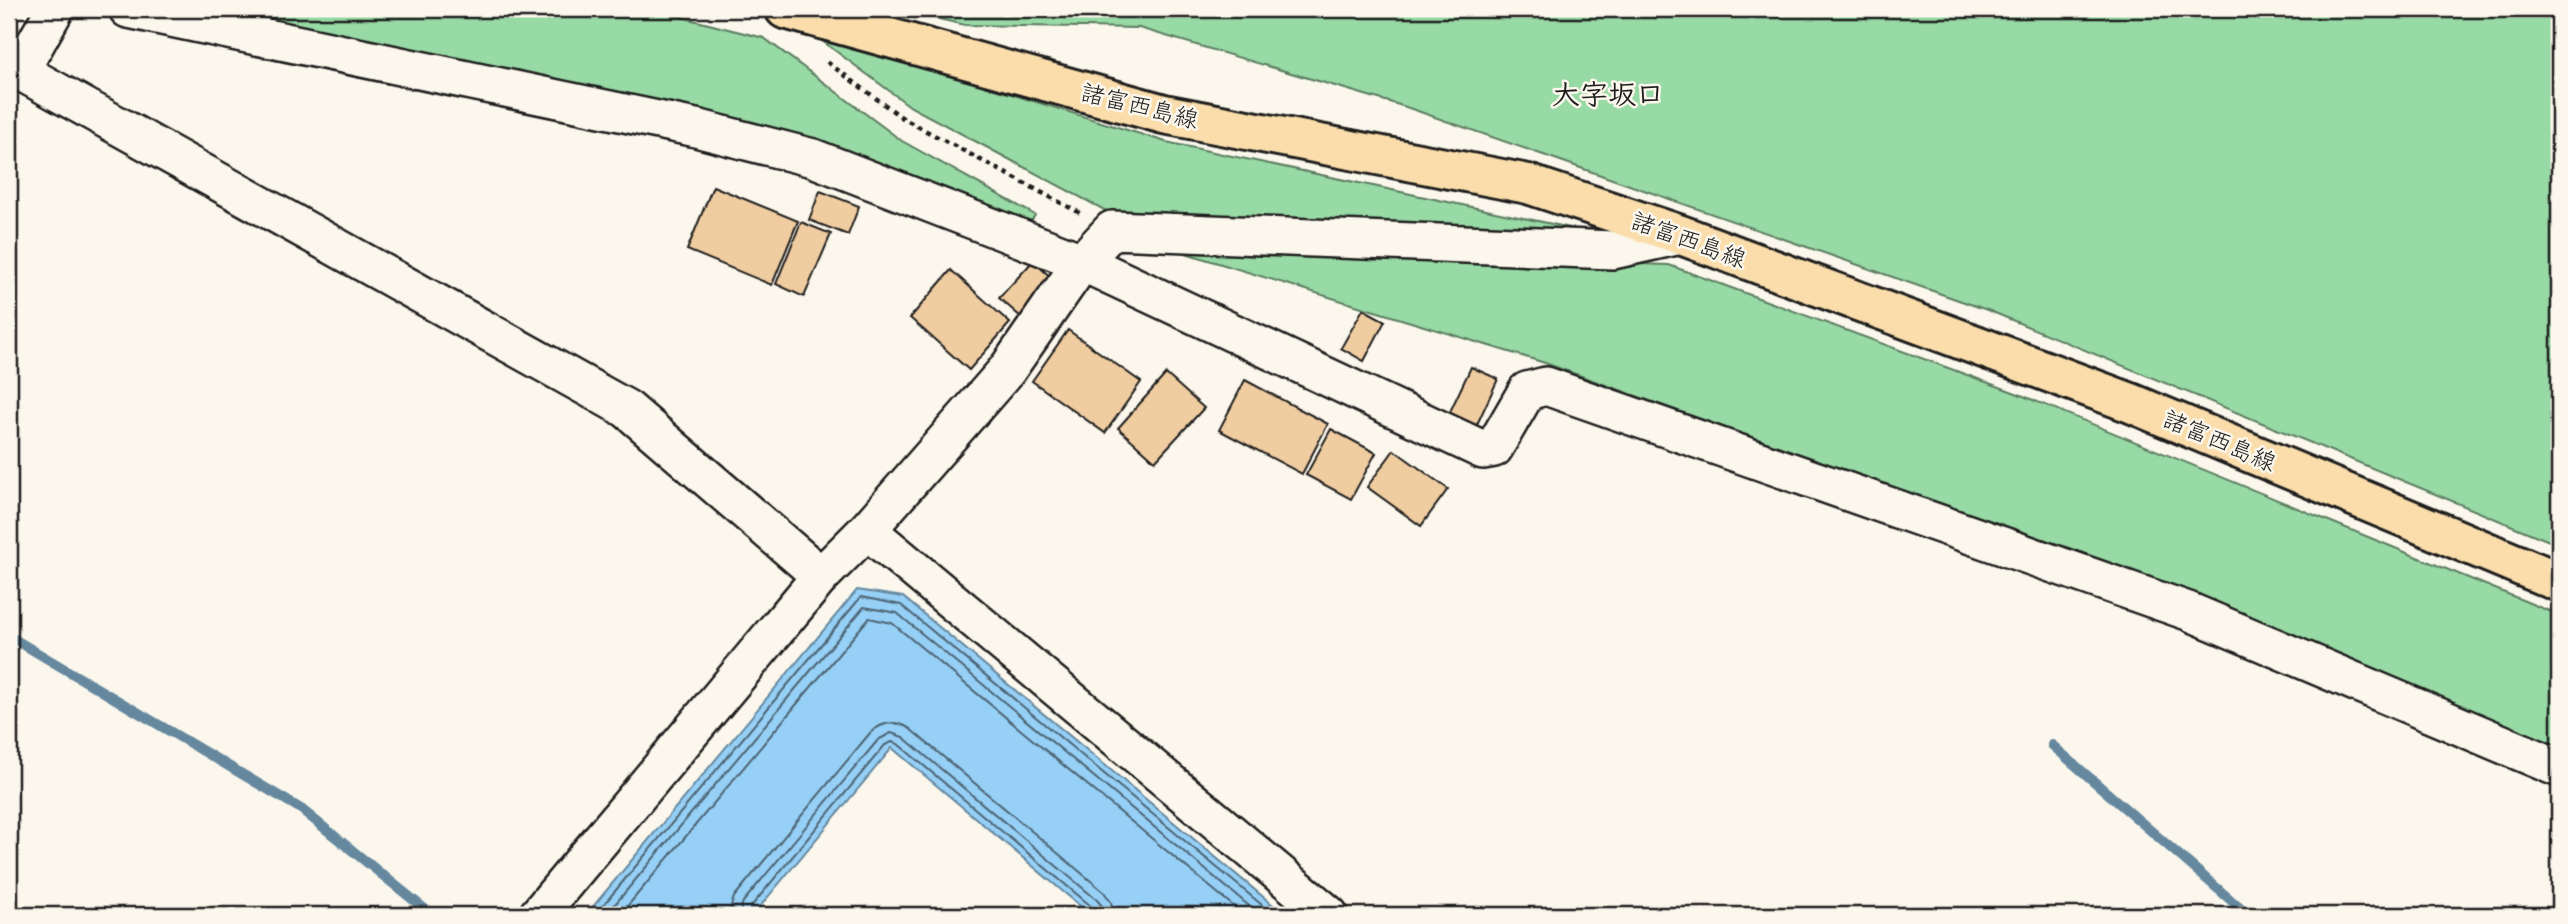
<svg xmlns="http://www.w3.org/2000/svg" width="2568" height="924" font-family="'Patrick Hand','Klee One',sans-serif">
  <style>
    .green { fill: #98daa5; stroke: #5a7b60; stroke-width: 2 }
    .water { fill: #96d0f6; stroke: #65889f; stroke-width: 2 }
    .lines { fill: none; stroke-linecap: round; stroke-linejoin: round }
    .shore { stroke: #4d6473; stroke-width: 2 }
    .stream { stroke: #65889f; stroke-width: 10 }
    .building { fill: #f0cca1; stroke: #1c1c1c; stroke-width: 2 }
    .minor-casing { stroke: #1c1c1c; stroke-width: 42 }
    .primary-casing { stroke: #1c1c1c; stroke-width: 44 }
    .path { stroke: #1c1c1c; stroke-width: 4.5; stroke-dasharray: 5 5; stroke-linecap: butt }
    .minor { stroke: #fbf7ec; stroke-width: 37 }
    .primary { stroke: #faddab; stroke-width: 38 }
    .labels { text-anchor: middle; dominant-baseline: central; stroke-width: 5; stroke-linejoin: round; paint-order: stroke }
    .street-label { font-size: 24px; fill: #1c1c1c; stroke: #fbf7ec }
    .quarter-label { font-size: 28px; font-weight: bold; fill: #1c1c1c; stroke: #fbf7ec }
  </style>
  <rect width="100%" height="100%" fill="#fbf7ec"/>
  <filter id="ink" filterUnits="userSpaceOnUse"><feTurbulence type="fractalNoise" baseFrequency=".0143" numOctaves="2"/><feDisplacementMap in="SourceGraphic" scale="14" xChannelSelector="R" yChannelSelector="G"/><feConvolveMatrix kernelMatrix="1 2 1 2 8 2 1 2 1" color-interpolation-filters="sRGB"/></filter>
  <g filter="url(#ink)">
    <g class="green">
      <polygon points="216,9 649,9 764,38 902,141 1035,215 1028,226 787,131"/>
      <polygon points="895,9 2559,9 2559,545 1990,311 1406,107 1139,28 965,25"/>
      <polygon points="810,32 1166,142 1599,234 1110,213 911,107"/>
      <polygon points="1169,248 1669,265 2016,393 2559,615 2559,746 2234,611 1545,363"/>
    </g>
    <polygon class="water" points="857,590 903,597 1285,915 1091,915 892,748 753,915 586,915"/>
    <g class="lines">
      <g class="shore">
        <polyline points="595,915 861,597 901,605 1274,915"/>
        <polyline points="606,915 864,607 897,613 1260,915"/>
        <polyline points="620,915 869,618 892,623 1244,915"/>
        <path d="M728,915L734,897L870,733C882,722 895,720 909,728L1104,892L1111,902L1114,915"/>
        <polyline points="739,915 743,902 878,740 891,733 903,737 1097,900 1102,906 1103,915"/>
        <polyline points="748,915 750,908 885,745 892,742 898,744 1092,907 1094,915"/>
      </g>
      <g class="stream">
        <polyline points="9,636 301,809 432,915"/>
        <polyline points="2052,745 2248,915"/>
      </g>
    </g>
    <g class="building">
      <polygon points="713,186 798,221 772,285 687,250"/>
      <polygon points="820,191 859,206 848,235 809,220"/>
      <polygon points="801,222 831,234 804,297 776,284"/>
      <polygon points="1033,261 1055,281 1021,317 999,298"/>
      <polygon points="951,270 1010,323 969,370 910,318"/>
      <polygon points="1363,309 1385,321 1364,361 1341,348"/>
      <polygon points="1068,330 1141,382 1105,433 1032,381"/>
      <polygon points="1471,367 1498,379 1474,431 1447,418"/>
      <polygon points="1166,374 1204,408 1155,461 1118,428"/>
      <polygon points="1245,380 1328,424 1302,474 1219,430"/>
      <polygon points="1331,429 1376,453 1351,499 1306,475"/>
      <polygon points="1394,450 1448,489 1421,526 1367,487"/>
    </g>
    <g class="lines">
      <defs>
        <g id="minor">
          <polyline points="128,9 696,128 813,158 1082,262 1483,450 1494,448 1527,391 1546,386 2188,611 2559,768"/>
          <polyline points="9,65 627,409 821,576"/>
          <polyline points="20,71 55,9"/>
          <polyline points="867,530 1329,915"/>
          <polyline points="538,915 821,576 867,530 1007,370 1082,262 1112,230 1613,250 1681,235"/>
        </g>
        <polyline id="primary" points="785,9 1164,114 1528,184 1681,235 2131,403 2559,582"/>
      </defs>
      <use href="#minor" class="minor-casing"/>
      <use href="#primary" class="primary-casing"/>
      <polyline class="path" points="827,62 904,119 1080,213"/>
      <use href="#minor" class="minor"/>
      <use href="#primary" class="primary"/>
    </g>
  </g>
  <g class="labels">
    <g class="street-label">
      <text transform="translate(1140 105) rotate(14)">諸富西島線</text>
      <text transform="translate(1689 239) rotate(20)">諸富西島線</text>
      <text transform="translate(2220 440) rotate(23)">諸富西島線</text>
    </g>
    <g class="quarter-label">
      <text x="1608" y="94">大字坂口</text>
    </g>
  </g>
  <rect width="2568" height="924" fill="none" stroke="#fbf7ec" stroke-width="35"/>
  <rect x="18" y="18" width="2533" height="889" fill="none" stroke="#1c1c1c" stroke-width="2.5" filter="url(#ink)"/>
</svg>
